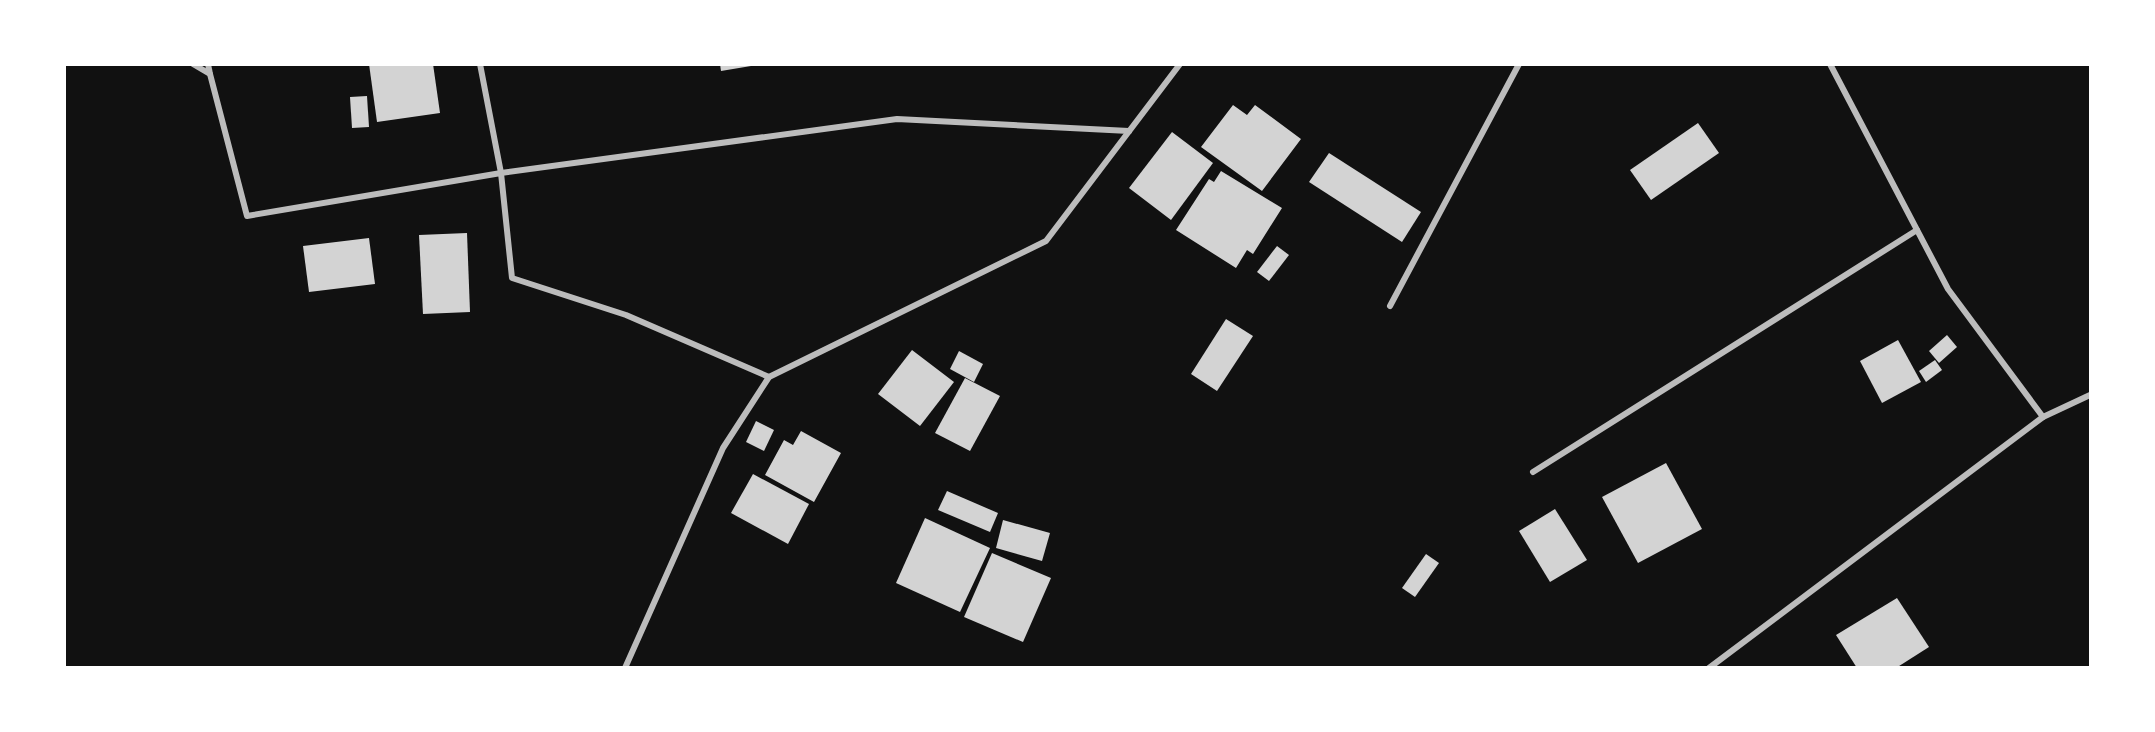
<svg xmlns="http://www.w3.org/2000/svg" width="2155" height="732" font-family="Raleway,sans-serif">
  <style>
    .building { fill: #d3d3d3 }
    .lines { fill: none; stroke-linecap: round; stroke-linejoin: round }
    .minor { stroke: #bcbcbc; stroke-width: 6 }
  </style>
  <rect width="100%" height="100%" fill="#111"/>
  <g class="building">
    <polygon points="369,64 433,64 440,113 377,122"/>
    <polygon points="720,64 751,64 751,66 721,71"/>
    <polygon points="367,96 369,127 352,128 350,97"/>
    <polygon points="1233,105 1247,115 1255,105 1301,139 1262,191 1201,147"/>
    <polygon points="1698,123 1719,153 1651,200 1630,170"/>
    <polygon points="1172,132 1213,163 1171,220 1129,188"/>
    <polygon points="1329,153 1421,212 1402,242 1309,182"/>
    <polygon points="1221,171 1282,208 1253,254 1247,250 1236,268 1176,230 1209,179 1214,182"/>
    <polygon points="467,233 470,312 423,314 419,235"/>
    <polygon points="369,238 375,284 309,292 303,246"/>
    <polygon points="1277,246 1289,255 1269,281 1257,272"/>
    <polygon points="1226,319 1253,336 1217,391 1191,374"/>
    <polygon points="1947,335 1957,347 1939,363 1929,351"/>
    <polygon points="1898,340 1921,382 1882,403 1860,361"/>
    <polygon points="912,350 954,382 920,426 878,394"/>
    <polygon points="959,351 983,364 974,382 950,369"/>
    <polygon points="1935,360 1942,370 1926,382 1919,371"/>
    <polygon points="965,378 1000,396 970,451 935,433"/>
    <polygon points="756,421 774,430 764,451 746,442"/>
    <polygon points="801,431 841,453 814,502 765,475 784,440 793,445"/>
    <polygon points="1666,463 1702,529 1638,563 1602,497"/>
    <polygon points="753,474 809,504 788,544 731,513"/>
    <polygon points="947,491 998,513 990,532 938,510"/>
    <polygon points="1555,509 1587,560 1550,582 1519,531"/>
    <polygon points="925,518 990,548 960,612 896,583"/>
    <polygon points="1003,520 1050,533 1042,561 996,548"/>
    <polygon points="992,553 1051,578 1023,642 964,617"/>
    <polygon points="1426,554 1439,563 1415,597 1402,588"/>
    <polygon points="1897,598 1929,647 1896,668 1857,668 1836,635"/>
  </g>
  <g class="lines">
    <g class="minor">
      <polyline points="193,64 210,74 247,216 501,173 897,119 1129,131"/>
      <polyline points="208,64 210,74"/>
      <polyline points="480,64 501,173 512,278 626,315 769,377"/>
      <polyline points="1830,64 1948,289 2043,417"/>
      <polyline points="1390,306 1519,64"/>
      <polyline points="1533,472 1917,230"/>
      <polyline points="625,668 723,448 769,377 1046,241 1180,64"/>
      <polyline points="1709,668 2043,417 2090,395"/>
    </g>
  </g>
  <rect width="2155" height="732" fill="none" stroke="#ffffff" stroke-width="132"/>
</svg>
